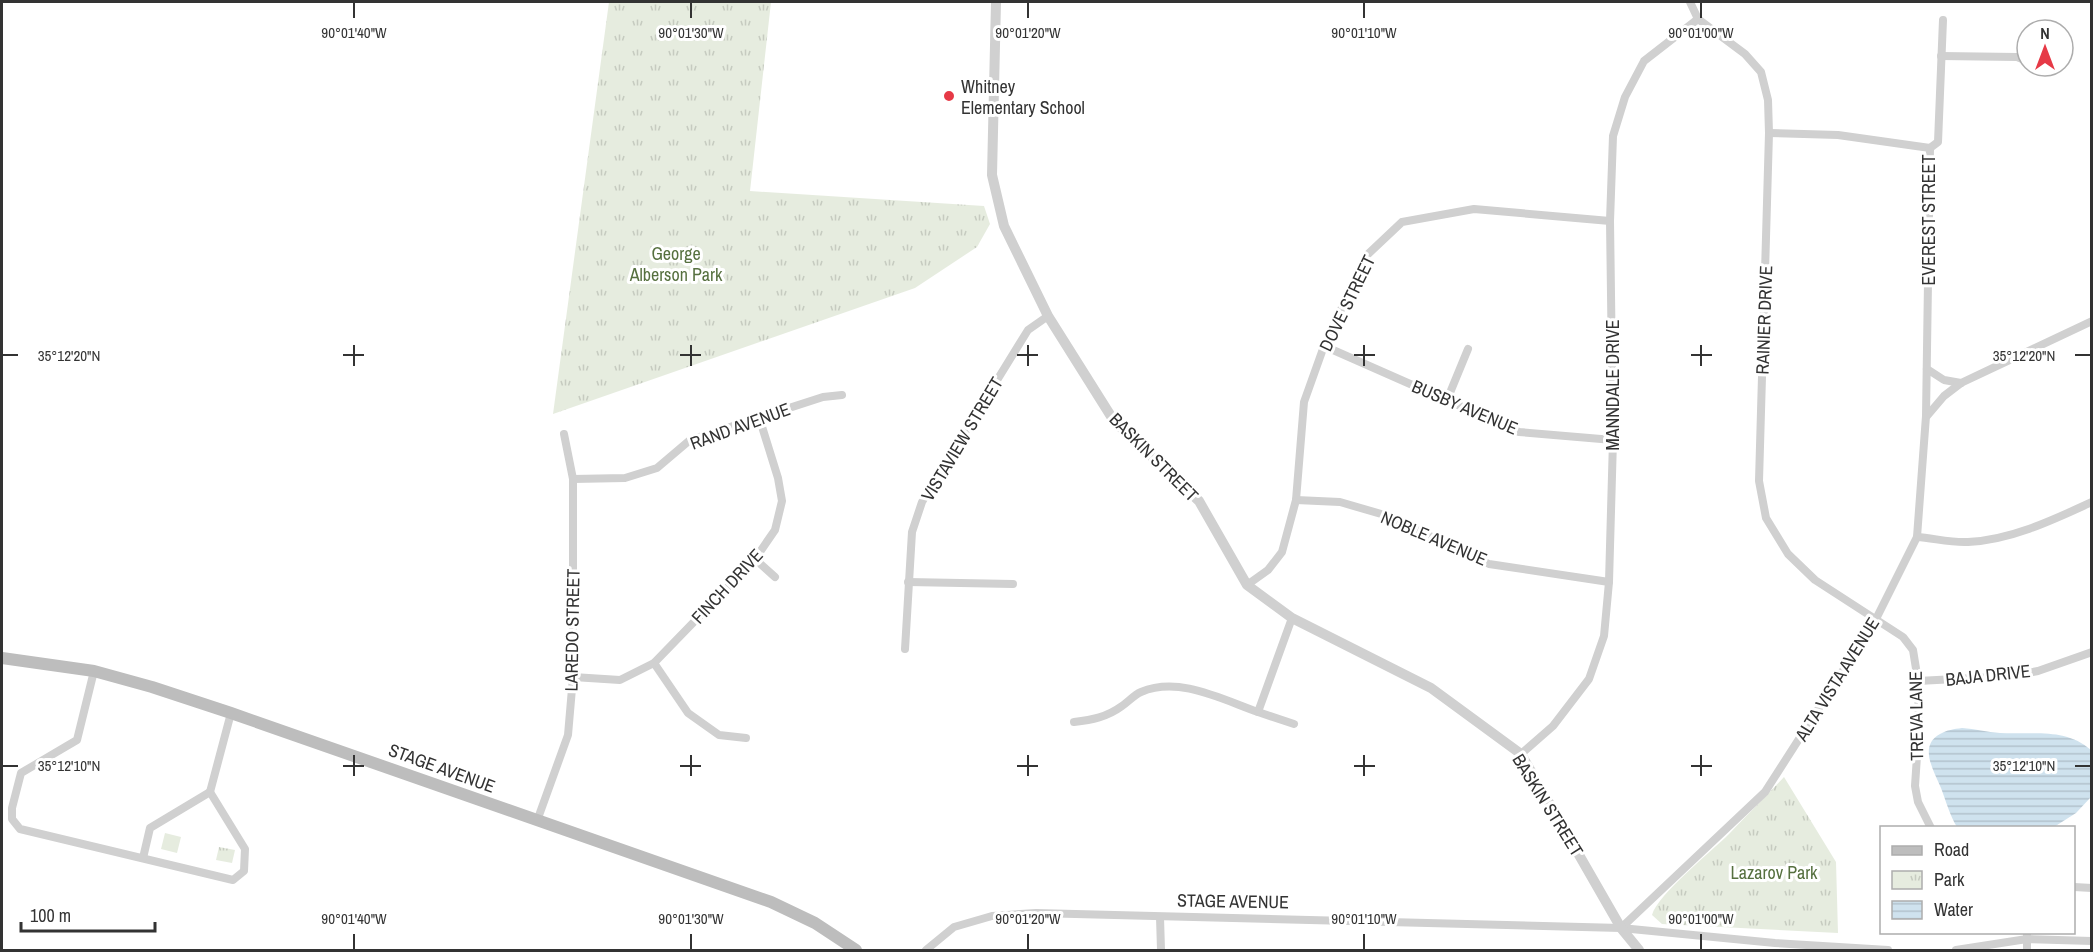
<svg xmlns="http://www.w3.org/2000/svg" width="2093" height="952" font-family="'Archivo Narrow',sans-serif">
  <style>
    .park { fill: url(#park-tufts) }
    .garden { fill: #e6ecdf }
    .water { fill: url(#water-rules) }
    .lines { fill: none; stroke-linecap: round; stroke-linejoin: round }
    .minor { stroke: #d0d0d0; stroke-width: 8 }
    .tertiary { stroke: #d0d0d0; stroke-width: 10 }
    .secondary { stroke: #bdbdbd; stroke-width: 12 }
    .ticks { fill: none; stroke: #333; stroke-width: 2 }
    .poi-dot { fill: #e63946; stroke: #fff; stroke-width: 2 }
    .labels { text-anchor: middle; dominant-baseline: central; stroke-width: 6; stroke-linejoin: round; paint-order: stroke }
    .poi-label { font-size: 18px; fill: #333; stroke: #fff; text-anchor: start }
    .street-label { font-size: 18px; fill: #333; stroke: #fff }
    .park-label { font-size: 18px; fill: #56703f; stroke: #fff }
    .ticks-label { font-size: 15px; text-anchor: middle; fill: #333; stroke: #fff; stroke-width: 6; stroke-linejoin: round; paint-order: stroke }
  </style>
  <defs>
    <pattern id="park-tufts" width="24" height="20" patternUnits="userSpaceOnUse" patternTransform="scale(1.5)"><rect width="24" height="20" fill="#e6ecdf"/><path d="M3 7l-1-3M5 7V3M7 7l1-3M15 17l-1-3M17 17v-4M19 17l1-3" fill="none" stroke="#c6cbc0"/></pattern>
    <pattern id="water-rules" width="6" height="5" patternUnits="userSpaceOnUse" patternTransform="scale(1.5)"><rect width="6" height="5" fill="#cfe2ee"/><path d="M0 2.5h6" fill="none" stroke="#b2c2cd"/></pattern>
  </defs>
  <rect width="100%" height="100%" fill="#fff"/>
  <g class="park">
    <polygon points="609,2 771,2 750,191 984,206 990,224 977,247 915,288 553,414"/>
    <path d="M1784,777L1836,862L1838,933L1662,924L1652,915C1658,894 1711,852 1729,834C1747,815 1766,796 1784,777Z"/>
    <polygon points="219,847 235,850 232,863 216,860"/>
  </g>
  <polygon class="garden" points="165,833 181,837 177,853 161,849"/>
  <path class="water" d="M1962,728C1975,729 1987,732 2000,733C2032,735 2065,727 2091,750V797L2076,813L2054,827H1957C1950,816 1946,801 1941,788C1934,771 1918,746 1940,734C1947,730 1954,729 1962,728Z"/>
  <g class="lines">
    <g class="minor">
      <polyline points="1690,2 1698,19 1745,54 1761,72 1768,100 1769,133 1759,481 1766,518 1788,554 1815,580 1903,637 1913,650 1918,681 1919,726 1915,786 1918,802 1931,828"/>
      <polyline points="1941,56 2017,57 2027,61"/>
      <polyline points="1769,133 1838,135 1930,148"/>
      <polyline points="1930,148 1938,142 1943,20"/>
      <polyline points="1324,346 1519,432 1613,440"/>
      <polyline points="1927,369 1944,380 1961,383"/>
      <polyline points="1447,400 1468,349"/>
      <polyline points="1927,416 1944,396 1961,383 2092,321"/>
      <polyline points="573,479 625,478 657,468 690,440 823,397 842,395"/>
      <polyline points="1296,500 1340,502 1388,516 1489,564 1609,582"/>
      <path d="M1917,537C1933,538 1951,543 1968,542C2011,540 2053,520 2092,502"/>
      <polyline points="755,559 775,577"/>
      <polyline points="908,582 1013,584"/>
      <polyline points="1247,585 1268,570 1282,552 1296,500 1304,402 1324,346 1366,256 1402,222 1474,209 1610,221"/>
      <polyline points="905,649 912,532 922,502 1028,330 1048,316"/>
      <polyline points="654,663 688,713 719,735 746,738"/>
      <polyline points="94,671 77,740 21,773 12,808 12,819 20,829 233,880 244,871 245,849 210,792"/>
      <polyline points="573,677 620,680 654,663 755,559 775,530 782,501 778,478 759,417"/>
      <polyline points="1918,681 2012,676 2038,671 2092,652"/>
      <polyline points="1258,712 1294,724"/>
      <path d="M1074,722C1092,720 1107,717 1122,706C1128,702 1134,695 1141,692C1179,676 1221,699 1258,712L1292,618"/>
      <polyline points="1521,754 1553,726 1589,679 1604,636 1609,582 1613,440 1610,221 1613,136 1625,97 1644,61 1698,19"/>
      <polyline points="210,792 231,713"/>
      <polyline points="537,821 568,735 573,677 573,479 564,434"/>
      <polyline points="143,858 150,828 210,792"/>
      <polyline points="2074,887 2092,888"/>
      <polyline points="1160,917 1161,950"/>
      <polyline points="1621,928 1765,792 1876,619 1917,537 1926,416 1930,148"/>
      <polyline points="2027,932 2027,950"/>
      <polyline points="926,950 954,927 992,916 1036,913 1621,928 1775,943 1888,950"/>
      <polyline points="1956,950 2027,939 2092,941"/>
    </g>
    <polyline class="tertiary" points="996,2 992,175 1004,226 1048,316 1114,421 1199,501 1247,585 1292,618 1431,688 1521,754 1621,928 1639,950"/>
    <polyline class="secondary" points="2,658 94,671 152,687 231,713 771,902 815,923 856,950"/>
  </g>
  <path class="ticks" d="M354,3V18M691,3V18M1028,3V18M1364,3V18M1701,3V18M354,345V366M691,345V366M1028,345V366M1364,345V366M1701,345V366M3,355H18M343,355H364M680,355H701M1017,355H1038M1354,355H1375M1691,355H1712M2075,355H2090M354,755V776M691,755V776M1028,755V776M1364,755V776M1701,755V776M3,766H18M343,766H364M680,766H701M1017,766H1038M1354,766H1375M1691,766H1712M2075,766H2090M354,934V949M691,934V949M1028,934V949M1364,934V949M1701,934V949"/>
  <circle class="poi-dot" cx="949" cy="96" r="6"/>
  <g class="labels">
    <g class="poi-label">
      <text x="961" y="86">Whitney<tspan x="961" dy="21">Elementary School</tspan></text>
    </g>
    <g class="street-label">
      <text transform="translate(1928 220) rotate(-90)">EVEREST STREET</text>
      <text transform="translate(1347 303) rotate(-64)">DOVE STREET</text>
      <text transform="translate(1764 320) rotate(-88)">RAINIER DRIVE</text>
      <text transform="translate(1612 385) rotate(-90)">MANNDALE DRIVE</text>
      <text transform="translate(1465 407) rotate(23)">BUSBY AVENUE</text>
      <text transform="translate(740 426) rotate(-20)">RAND AVENUE</text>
      <text transform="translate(962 439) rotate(-59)">VISTAVIEW STREET</text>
      <text transform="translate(1154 457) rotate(45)">BASKIN STREET</text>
      <text transform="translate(1434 538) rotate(23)">NOBLE AVENUE</text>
      <text transform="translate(727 586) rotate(-47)">FINCH DRIVE</text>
      <text transform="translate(572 630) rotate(-89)">LAREDO STREET</text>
      <text transform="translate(1988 675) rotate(-6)">BAJA DRIVE</text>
      <text transform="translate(1837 679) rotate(-58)">ALTA VISTA AVENUE</text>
      <text transform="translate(1916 716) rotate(-91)">TREVA LANE</text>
      <text transform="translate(442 768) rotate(20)">STAGE AVENUE</text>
      <text transform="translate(1548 805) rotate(58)">BASKIN STREET</text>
      <text transform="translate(1233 901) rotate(1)">STAGE AVENUE</text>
    </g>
    <g class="park-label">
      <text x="676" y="253">George<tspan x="676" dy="21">Alberson Park</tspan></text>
      <text x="1774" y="872">Lazarov Park</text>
    </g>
  </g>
  <g class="ticks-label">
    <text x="354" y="38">90°01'40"W</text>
    <text x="691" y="38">90°01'30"W</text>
    <text x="1028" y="38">90°01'20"W</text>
    <text x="1364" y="38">90°01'10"W</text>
    <text x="1701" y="38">90°01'00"W</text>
    <text x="69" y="361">35°12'20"N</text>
    <text x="2024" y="361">35°12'20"N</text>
    <text x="69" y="771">35°12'10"N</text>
    <text x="2024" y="771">35°12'10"N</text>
    <text x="354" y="924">90°01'40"W</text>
    <text x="691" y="924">90°01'30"W</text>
    <text x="1028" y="924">90°01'20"W</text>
    <text x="1364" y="924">90°01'10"W</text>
    <text x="1701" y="924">90°01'00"W</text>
  </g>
  <rect width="2093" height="952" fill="none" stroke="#333333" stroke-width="6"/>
  <rect x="1880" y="826" width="195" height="108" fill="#ffffff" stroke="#adadad" stroke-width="1.5"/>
  <rect x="1892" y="846" width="30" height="9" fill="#bdbdbd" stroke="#adadad" stroke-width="1.5"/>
  <text x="1934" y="856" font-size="18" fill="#333333">Road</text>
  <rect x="1892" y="871" width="30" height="18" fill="url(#park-tufts)" stroke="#adadad" stroke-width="1.5"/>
  <text x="1934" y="886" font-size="18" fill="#333333">Park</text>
  <rect x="1892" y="901" width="30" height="18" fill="url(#water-rules)" stroke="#adadad" stroke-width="1.5"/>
  <text x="1934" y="916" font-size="18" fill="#333333">Water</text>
  <g transform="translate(2045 48)"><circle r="28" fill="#ffffff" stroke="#adadad" stroke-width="1.5"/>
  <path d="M0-4.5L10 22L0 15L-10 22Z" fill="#e63946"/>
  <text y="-9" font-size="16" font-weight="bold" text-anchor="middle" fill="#333333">N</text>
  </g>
  <path d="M21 922v9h134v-9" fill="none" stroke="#333333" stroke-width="3"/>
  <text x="30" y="922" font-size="18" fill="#333333" stroke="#ffffff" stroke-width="4.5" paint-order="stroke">100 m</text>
</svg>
